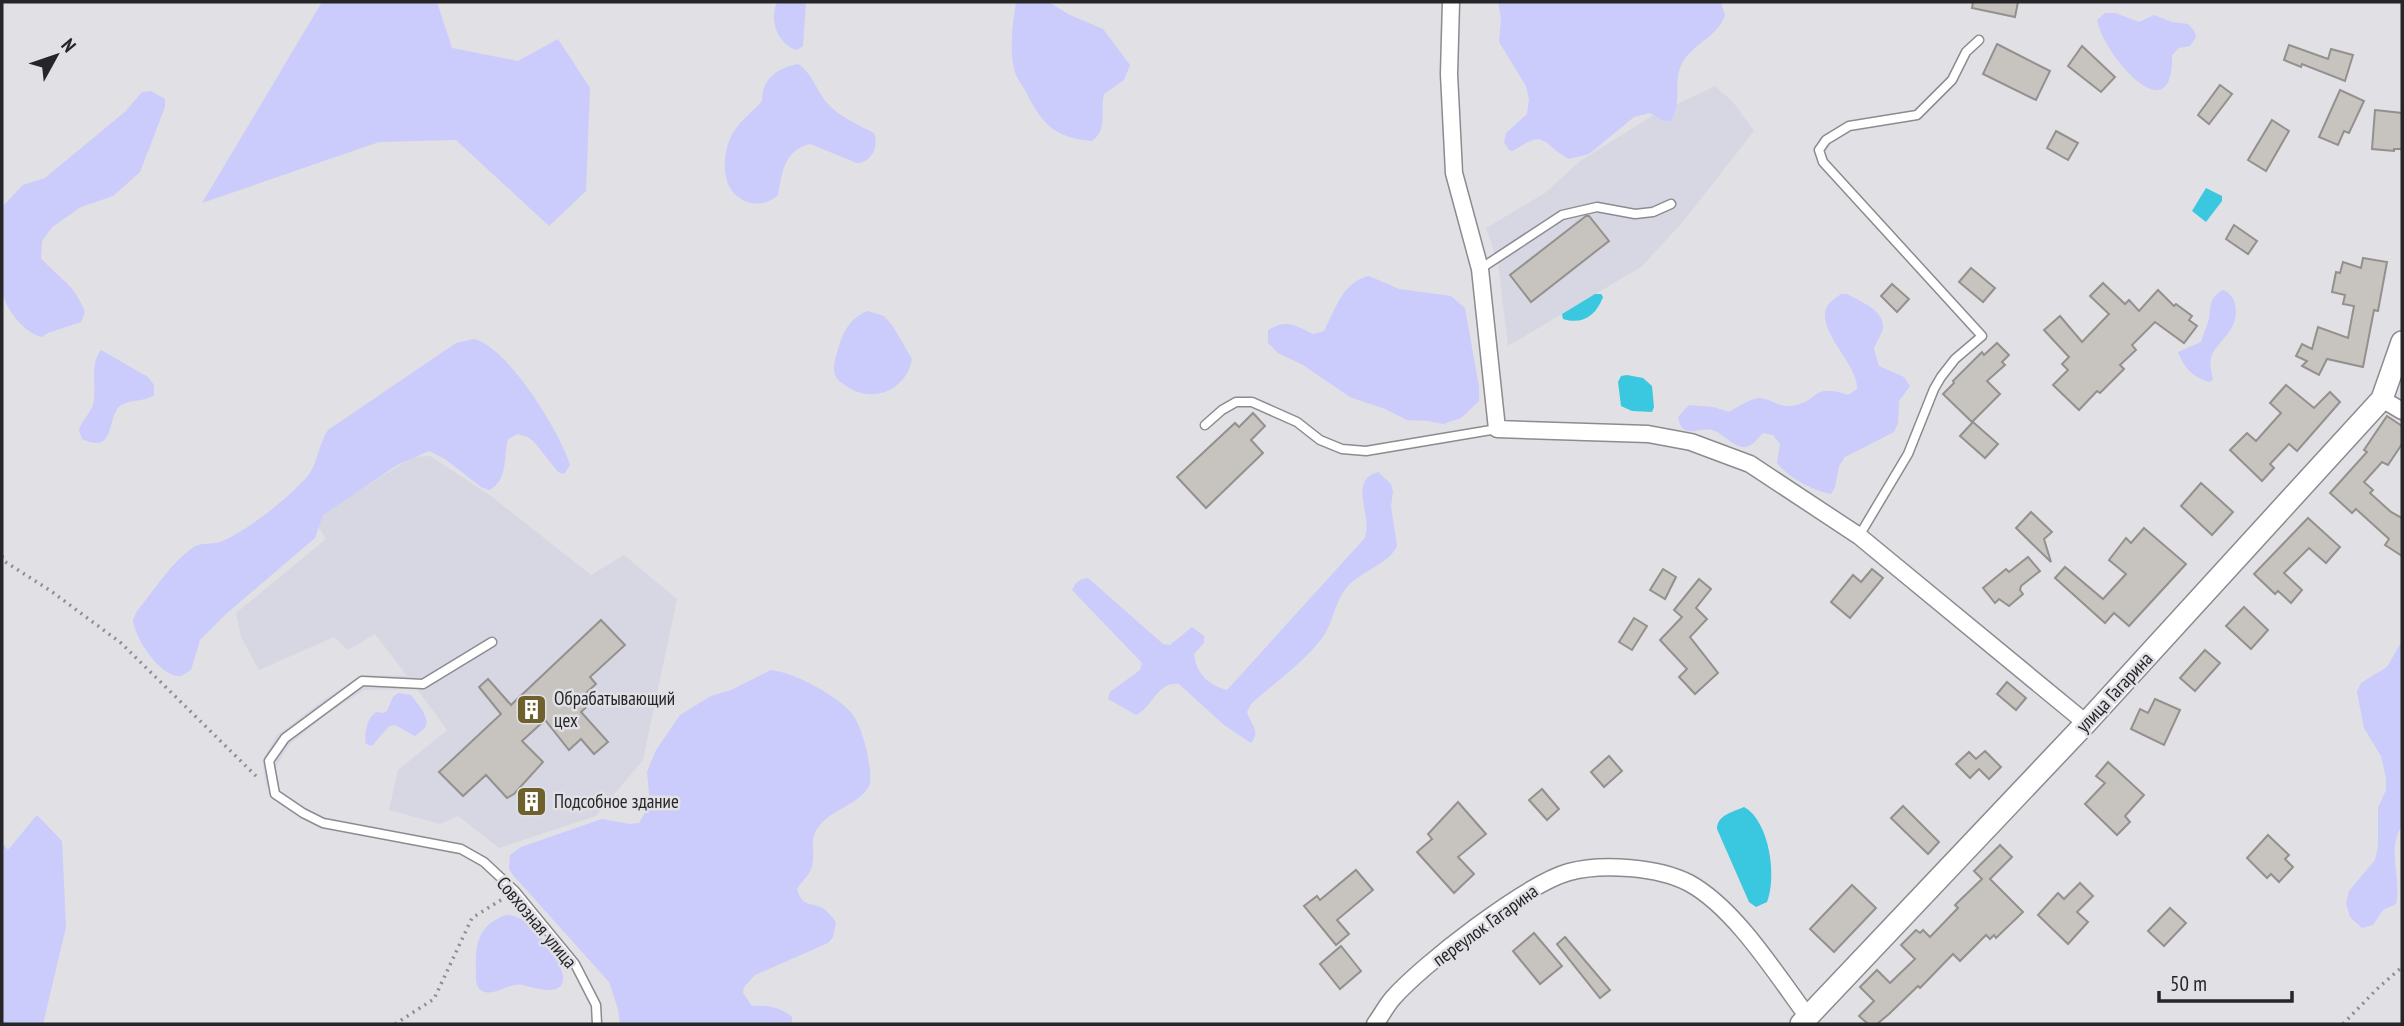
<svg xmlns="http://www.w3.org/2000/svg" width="2404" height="1026" font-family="'PT Sans Narrow',sans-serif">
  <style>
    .built { fill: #d7d7e4 }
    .green { fill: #cbcbfc }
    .water { fill: #39c8df }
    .building { fill: #c7c3bf; stroke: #94908d; stroke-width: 2 }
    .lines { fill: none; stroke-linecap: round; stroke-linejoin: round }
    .lane-casing { stroke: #8b8b90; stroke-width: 11 }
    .street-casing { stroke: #8b8b90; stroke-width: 19 }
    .secondary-casing { stroke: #8b8b90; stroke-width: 24 }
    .path { stroke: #8e8e91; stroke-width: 3.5; stroke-dasharray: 2 5; stroke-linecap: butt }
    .lane { stroke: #fff; stroke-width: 8 }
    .street { stroke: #fff; stroke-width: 16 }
    .secondary { stroke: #fff; stroke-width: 21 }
    .labels { text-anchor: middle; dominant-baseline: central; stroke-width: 5; stroke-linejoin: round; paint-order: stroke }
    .street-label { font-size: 19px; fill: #262628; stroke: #e0e0e5 }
    .poi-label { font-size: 19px; fill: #262628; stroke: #e0e0e5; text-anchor: start }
  </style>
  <rect width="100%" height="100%" fill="#e0e0e5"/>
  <g class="built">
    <polygon points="1715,86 1733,102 1754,131 1682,223 1641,267 1508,346 1498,263 1486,228 1545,193 1580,161 1654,115"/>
    <polygon points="430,456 491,496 591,575 624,555 677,599 643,760 596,816 499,848 458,816 440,824 389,810 398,770 447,730 417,689 364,690 326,715 289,745 276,767 281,798 266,786 262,761 276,736 322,701 362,675 407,676 375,634 348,650 334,637 259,670 241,637 236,613 326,539 313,519 413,457"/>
  </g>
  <g class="green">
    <polygon points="322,2 437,2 452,48 518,61 558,39 590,88 586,191 549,226 456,140 379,142 202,203"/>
    <path d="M777,2H806L803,46L797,50C777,44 769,20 777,2Z"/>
    <path d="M1016,2H1049L1068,14L1103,29L1130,65L1124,80L1104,94C1100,111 1108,130 1092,141C1055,138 1042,124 1026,92C1022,85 1015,76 1014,68C1009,47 1013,23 1016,2Z"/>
    <path d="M1498,2H1721L1725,15C1718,37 1693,43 1682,63C1672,84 1683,100 1671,121H1664L1650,113L1634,117L1589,154L1569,159C1540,143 1547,128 1513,151L1509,150L1504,142L1506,133L1527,114L1529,100L1526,86L1499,42L1501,18Z"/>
    <path d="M2105,13H2115L2139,22L2154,15L2172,22L2188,24L2195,32L2196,37L2190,46L2179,48L2172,55C2174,136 2104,56 2097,20Z"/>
    <path d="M798,64C811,72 815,87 824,99C835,115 857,124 874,133C879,146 872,162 857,163L810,144C784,150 782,173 778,195C763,209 741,205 730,188C722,174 724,153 730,139C736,123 751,114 762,101C762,78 778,68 798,64Z"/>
    <path d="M151,91L165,99V107L140,172L113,196L81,207L52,227L42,241L41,258C60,280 73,282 85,312L81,322L48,333L42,337C24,333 4,308 2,289C0,263 2,234 2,207L23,185L45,178L126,111L142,92Z"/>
    <path d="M1369,276L1399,289L1451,296L1465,308L1479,387V401L1461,418L1443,424L1428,421L1407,420L1385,409L1350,397L1303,365L1278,353L1268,343V330C1287,319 1294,325 1313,334L1324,331C1335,310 1343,281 1369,276Z"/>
    <path d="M2223,290C2238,296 2239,316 2231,329C2225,339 2215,346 2211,357C2209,364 2212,373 2213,380L2209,382C2193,377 2184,368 2178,352L2201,342C2203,334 2207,327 2209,319C2211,306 2209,297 2223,290Z"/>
    <path d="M1841,294H1847C1859,301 1885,310 1883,328C1882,335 1876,341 1874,349L1879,366L1904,377L1910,386L1899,401L1898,423L1894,432L1845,457L1839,466L1835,487L1831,494C1812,490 1789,478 1777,463L1780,444L1773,435L1763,433C1758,438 1753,446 1745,447C1734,448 1725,435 1715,431C1701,425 1682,442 1678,417L1689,405L1713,407L1729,412C1737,408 1749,399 1759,398C1770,398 1780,408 1791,406C1820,402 1811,382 1848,395L1857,389C1859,364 1813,329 1828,305C1831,301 1837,297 1841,294Z"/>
    <path d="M867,311L884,316L892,325L912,359C906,391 872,404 846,386C842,383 837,380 835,375C832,364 837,353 840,343C845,328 852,318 867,311Z"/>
    <path d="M474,339C508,347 560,432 570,465L564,474L558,472L535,443L528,437L518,434L508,439C503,456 509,480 489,490L481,487L445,459L429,451L397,465L323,515L315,538L227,613L200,640L191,670L181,676C161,678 135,639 133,620L137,611C155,590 171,562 194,547C202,542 212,545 220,542C247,531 286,500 306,478C318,465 318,445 328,430L456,343Z"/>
    <path d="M101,350L148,377L154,385V395C144,402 131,399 121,405C106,415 117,456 82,439L79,430C82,419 93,412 94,400C96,384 90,364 101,350Z"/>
    <path d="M1378,472L1391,484L1393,492L1391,506L1397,546C1389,564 1361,571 1347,587C1336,600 1334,617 1326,632C1312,656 1272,685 1251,704L1247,712C1251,725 1261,731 1251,743L1224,725L1179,684C1157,681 1153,707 1136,715L1108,699L1110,692L1140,670L1142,663L1072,590C1076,582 1079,579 1088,578L1163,644L1170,645L1192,627L1204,636V643L1194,654C1196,673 1208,685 1227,690L1364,539C1375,519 1346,481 1378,472Z"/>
    <path d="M2402,641V826C2386,849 2402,878 2396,904L2383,910L2373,925L2362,928L2350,917L2346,903L2349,891L2375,860L2378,847V808L2386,790V778L2381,756L2364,728L2357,692L2361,683L2387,667Z"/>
    <path d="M771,670C793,672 839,696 853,715C863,729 872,766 870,784C860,805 835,807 820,825C808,838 816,851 812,866C810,875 802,881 797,889C803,909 811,901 824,909C828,912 833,918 836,922L833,937L828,943L755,975L744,987L743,993L752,1006C766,1005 781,1007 792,1017V1024H620L618,1009L609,982L513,875L509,869L510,855L521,847L602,819L630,824L639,823L650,804L647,772L656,750L680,715L711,696L731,690Z"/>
    <path d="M398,693L411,695L423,711L427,722L425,728L415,736L395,725L389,726L372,746L366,744C364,733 367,718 376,712L383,713L387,711L393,697Z"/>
    <polygon points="37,815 62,841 66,927 43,1024 2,1024 2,843 8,850"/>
    <path d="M506,915C514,915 520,918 526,923C538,931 577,977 558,988C549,993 532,987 522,985C510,981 493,999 481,990C475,986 476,978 476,971C475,944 478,925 506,915Z"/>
  </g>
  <g class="water">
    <polygon points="2206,188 2222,196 2222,201 2206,222 2192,211"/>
    <path d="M1595,294H1601L1603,297C1596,316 1582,325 1563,319L1562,314Z"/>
    <polygon points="1627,375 1643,378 1652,386 1654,407 1652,412 1632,411 1621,406 1618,382 1621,376"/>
    <path d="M1744,807C1770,821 1777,878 1767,902L1756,907L1749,902L1717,829C1717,815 1733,812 1744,807Z"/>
  </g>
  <g class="building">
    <polygon points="1973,2 2018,2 2015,17 1972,8"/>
    <polygon points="1997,44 2050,71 2036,100 1983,74"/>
    <polygon points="2289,45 2328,59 2331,49 2353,55 2345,81 2302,64 2301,67 2284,60"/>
    <polygon points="2082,46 2115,77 2101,92 2068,66"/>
    <polygon points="2220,85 2232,94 2209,124 2198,115"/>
    <polygon points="2340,90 2364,101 2349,133 2344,131 2338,145 2319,137"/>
    <polygon points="2375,110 2402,113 2402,149 2394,149 2394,151 2372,149"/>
    <polygon points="2272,120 2289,131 2266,171 2248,160"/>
    <polygon points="2056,131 2078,143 2068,160 2047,148"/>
    <polygon points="1586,216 1589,216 1609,241 1531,302 1510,275"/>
    <polygon points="2234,225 2257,241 2248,254 2226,239"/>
    <polygon points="2363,258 2387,262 2378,311 2374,310 2363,367 2327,359 2319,375 2302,366 2307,361 2296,356 2302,344 2312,349 2318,327 2348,338 2354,306 2343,304 2345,295 2332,292 2336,272 2340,273 2343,262 2361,268"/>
    <polygon points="1971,268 1995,288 1983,302 1959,282"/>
    <polygon points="2103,283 2125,304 2129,300 2139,311 2158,290 2174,306 2176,304 2192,316 2189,320 2197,326 2184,343 2155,322 2132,345 2136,350 2120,365 2124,369 2100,393 2097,391 2079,410 2053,385 2068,370 2062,364 2069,357 2044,330 2060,316 2082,342 2109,314 2090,296"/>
    <polygon points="1892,284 1909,299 1897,312 1881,296"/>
    <polygon points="1997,343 2009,355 2002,362 2005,365 1987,381 2000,394 1972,422 1943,394 1954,383 1953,381 1982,352 1984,355"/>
    <polygon points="2286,385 2314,408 2330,392 2340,402 2297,451 2289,444 2270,464 2274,468 2262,481 2230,450 2247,433 2256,441 2281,413 2270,403"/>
    <polygon points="1253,413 1265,426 1251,440 1263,453 1206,508 1177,477 1235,423 1239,427"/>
    <polygon points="2387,416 2402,426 2402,444 2388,465 2382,462 2364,482 2373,490 2370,493 2391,512 2402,518 2402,556 2385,545 2389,539 2356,509 2352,513 2330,493 2367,452 2364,450"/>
    <polygon points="1973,422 1998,444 1985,458 1960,436"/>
    <polygon points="2201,483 2233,512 2212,535 2181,506"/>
    <polygon points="2031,512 2052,532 2044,539 2051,562 2016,528"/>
    <polygon points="2308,518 2340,547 2326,563 2309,548 2284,573 2302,590 2291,603 2278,591 2275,594 2254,574"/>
    <polygon points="2144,528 2186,564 2129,626 2114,613 2105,623 2055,578 2065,567 2103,599 2126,574 2109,560 2126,538 2131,543"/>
    <polygon points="2028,557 2040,571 2021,586 2020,590 2023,594 2009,606 1999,599 1995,603 1983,588 2006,569 2009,572"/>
    <polygon points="1663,569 1676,577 1665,599 1650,590"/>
    <polygon points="1872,569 1883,578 1850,618 1831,602 1853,575 1861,582"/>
    <polygon points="1699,579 1711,589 1696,608 1707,619 1690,637 1718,673 1695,694 1679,677 1687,669 1660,640 1682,617 1674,610"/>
    <polygon points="2244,607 2268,630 2251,649 2226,626"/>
    <polygon points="1634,618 1647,626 1632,650 1619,642"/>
    <polygon points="601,620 625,645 590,677 596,684 586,693 593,701 581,712 608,742 594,754 581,739 569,750 545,720 522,741 543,762 514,794 507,798 486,775 463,796 439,772 501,714 479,687 488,679 511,705"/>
    <polygon points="2205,650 2220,663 2195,691 2180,678"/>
    <polygon points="2007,682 2026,698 2016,710 1997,694"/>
    <polygon points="2155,699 2180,710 2164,745 2131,729 2140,709 2148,713"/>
    <polygon points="1985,751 2001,767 1989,779 1979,769 1970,778 1956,764 1969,752 1976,759"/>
    <polygon points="1609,756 1622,771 1604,787 1591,772"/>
    <polygon points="2108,762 2144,795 2125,816 2130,822 2117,835 2085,804 2105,783 2096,776"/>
    <polygon points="1542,789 1559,809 1547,820 1529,800"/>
    <polygon points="1458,802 1486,834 1458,857 1474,874 1454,893 1417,852 1432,839 1428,834"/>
    <polygon points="1903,806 1939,842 1928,854 1891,818"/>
    <polygon points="2268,835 2289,855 2285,859 2293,867 2279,882 2271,874 2267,878 2247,858"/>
    <polygon points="2000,845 2012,857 1990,879 2023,912 1996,938 1994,935 1990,939 1986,935 1960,961 1953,954 1920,988 1918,986 1889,1014 1877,1024 1868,1024 1859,1016 1874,1001 1860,987 1877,970 1890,983 1915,959 1901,945 1916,930 1920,933 1923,930 1930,937 1958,908 1955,905 1982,879 1974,871"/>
    <polygon points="1356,870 1373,890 1337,920 1349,934 1336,945 1304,906 1317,896 1320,900"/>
    <polygon points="2080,883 2093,896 2077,912 2088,922 2068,944 2038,915 2058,893 2064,899"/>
    <polygon points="1852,885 1876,908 1834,952 1810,929"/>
    <polygon points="2170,908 2186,923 2164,946 2148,931"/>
    <polygon points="1534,933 1562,966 1540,984 1513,951"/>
    <polygon points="1565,937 1610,990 1600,998 1557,944"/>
    <polygon points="1341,946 1361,971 1340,989 1320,964"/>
  </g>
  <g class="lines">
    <defs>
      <g id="lane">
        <polyline points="1480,269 1562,215 1597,207 1635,214 1653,212 1671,204"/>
        <polyline points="1205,425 1222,410 1236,402 1252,402 1297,422 1320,440 1342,449 1366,451 1497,429"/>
        <polyline points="1859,536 1908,454 1934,389 1941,377 1955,359 1982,336 1823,162 1819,150 1826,140 1849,126 1917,115 1952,80 1966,52 1979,40"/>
        <polyline points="492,642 423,684 362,681 285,738 269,761 275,794 303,813 323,823 461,849 484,862 515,891 575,964 596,1005 597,1024"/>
      </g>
      <g id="street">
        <polyline points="1451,2 1449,74 1454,173 1480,269 1497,429 1648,434 1691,442 1750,464 1859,536 2086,723"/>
        <polyline points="2382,399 2402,411"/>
        <path d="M1375,1024C1381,1016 1386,1006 1393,998C1423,964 1526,884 1569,872C1602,863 1658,867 1689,883C1735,908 1776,974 1808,1017"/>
      </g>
      <polyline id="secondary" points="1801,1024 2086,723 2382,399 2402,342"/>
    </defs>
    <use href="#lane" class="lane-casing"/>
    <use href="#street" class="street-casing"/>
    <use href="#secondary" class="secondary-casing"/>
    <g class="path">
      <polyline points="2,556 4,561 51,591 121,643 258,778"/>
      <polyline points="395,1024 434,999 472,918 504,898"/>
      <polyline points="2343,1024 2377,989 2402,967"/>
    </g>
    <use href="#lane" class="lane"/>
    <use href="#street" class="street"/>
    <use href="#secondary" class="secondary"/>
  </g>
  <defs>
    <symbol id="building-square" viewBox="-11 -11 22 22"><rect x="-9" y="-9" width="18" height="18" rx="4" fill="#6f612e" stroke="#e0e0e5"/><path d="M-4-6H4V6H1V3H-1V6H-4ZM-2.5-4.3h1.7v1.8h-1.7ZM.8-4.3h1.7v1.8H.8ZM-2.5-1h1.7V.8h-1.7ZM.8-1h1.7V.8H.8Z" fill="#fff"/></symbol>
  </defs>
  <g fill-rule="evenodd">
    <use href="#building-square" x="514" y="692" width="35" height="35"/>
    <use href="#building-square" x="514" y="784" width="35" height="35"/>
  </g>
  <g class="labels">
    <g class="street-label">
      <text transform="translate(2114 692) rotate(-47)">улица Гагарина</text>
      <text transform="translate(537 922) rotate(50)">Совхозная улица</text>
      <text transform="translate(1485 925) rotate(-36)">переулок Гагарина</text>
    </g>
    <g class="poi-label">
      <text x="554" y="698">Обрабатывающий<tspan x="554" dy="22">цех</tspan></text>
      <text x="554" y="801">Подсобное здание</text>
    </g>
  </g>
  <rect width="2404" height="1026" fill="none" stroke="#262628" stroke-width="7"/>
  <g transform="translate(56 56) rotate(50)" stroke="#e0e0e5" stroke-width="5" paint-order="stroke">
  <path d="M0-5L12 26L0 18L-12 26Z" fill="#262628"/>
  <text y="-10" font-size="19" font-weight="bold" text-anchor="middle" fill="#262628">N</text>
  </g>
  <path d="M2159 991v10h133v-10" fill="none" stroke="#262628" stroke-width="3.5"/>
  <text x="2170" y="991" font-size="21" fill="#262628" stroke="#e0e0e5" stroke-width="5" paint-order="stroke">50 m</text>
</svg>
